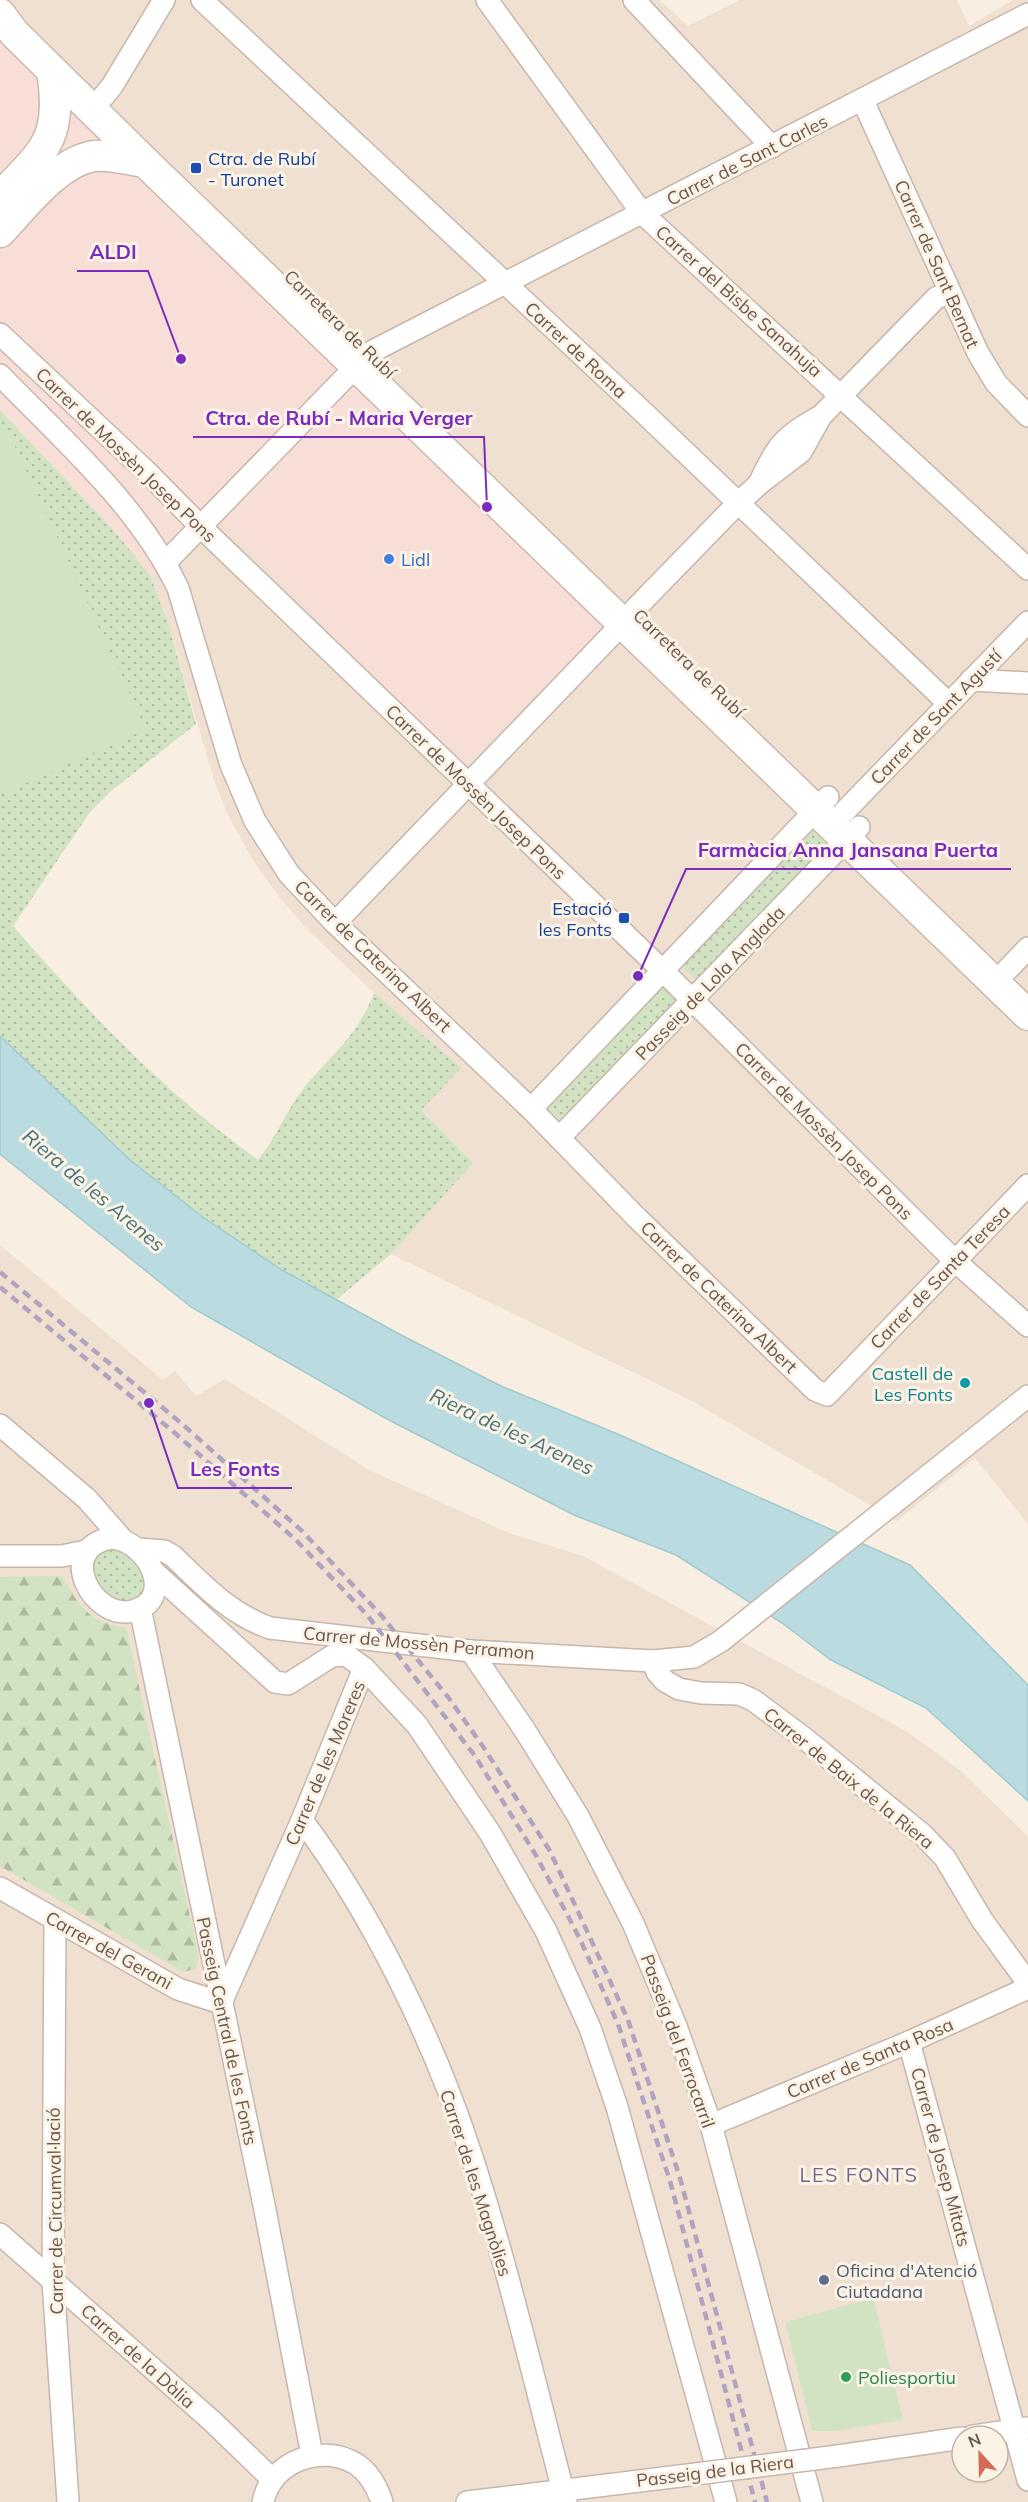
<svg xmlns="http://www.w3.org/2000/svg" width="1028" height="2502" font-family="Mulish,sans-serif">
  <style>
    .residential { fill: #efe0d1; fill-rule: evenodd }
    .commercial { fill: #f7dfd7 }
    .grass { fill: url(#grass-dots) }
    .forest { fill: url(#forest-firs) }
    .pitch { fill: #d2e3c3 }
    .water { fill: #badbdf; stroke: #a1cbcf; stroke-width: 1.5 }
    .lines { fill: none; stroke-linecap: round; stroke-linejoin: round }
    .minor-casing { stroke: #c7b6ab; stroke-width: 24 }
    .secondary-casing { stroke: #ccb8ab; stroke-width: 33 }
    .minor { stroke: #fff; stroke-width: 21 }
    .secondary { stroke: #fff; stroke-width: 30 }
    .rail { stroke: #b0a3bf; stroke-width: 4.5; stroke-dasharray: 9 6; stroke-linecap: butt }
    .minor-bridge-casing { stroke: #c7b6ab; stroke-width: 24; stroke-linecap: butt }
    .minor-bridge { stroke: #fff; stroke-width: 21 }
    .transit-dot { fill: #1a4fb4; stroke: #fcf3e7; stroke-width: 2 }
    .shop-dot { fill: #3f7fe0; stroke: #fcf3e7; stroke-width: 2 }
    .culture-dot { fill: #0f9aa8; stroke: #fcf3e7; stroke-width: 2 }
    .service-dot { fill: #5c6f8a; stroke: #fcf3e7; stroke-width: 2 }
    .leisure-dot { fill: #2e9e5b; stroke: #fcf3e7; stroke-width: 2 }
    .labels { text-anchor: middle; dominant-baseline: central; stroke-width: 6; stroke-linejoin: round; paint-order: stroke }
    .transit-label { font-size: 18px; fill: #164399; stroke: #fcf3e7; text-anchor: start }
    .street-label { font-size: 18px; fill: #6c564c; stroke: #fcf3e7 }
    .shop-label { font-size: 18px; fill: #366cbe; stroke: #fcf3e7; text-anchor: start }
    .culture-label { font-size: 18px; fill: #0d838f; stroke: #fcf3e7; text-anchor: end }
    .service-label { font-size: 18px; fill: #4e5e75; stroke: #fcf3e7; text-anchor: start }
    .leisure-label { font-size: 18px; fill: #27864d; stroke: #fcf3e7; text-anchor: start }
    .water-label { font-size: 20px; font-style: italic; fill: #467277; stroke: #fcf3e7 }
    .neighbourhood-label { font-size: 20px; letter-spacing: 1.5px; fill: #7a6489; stroke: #fcf3e7 }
    .leader { fill: none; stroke: #7b2cbf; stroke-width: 2 }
    .callout-dot { fill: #7b2cbf; stroke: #fcf3e7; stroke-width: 2 }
    .callout-label { font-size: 20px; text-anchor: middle; font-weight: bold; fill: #7b2cbf; stroke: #fcf3e7; stroke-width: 6; stroke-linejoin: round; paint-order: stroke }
  </style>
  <defs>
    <pattern id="grass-dots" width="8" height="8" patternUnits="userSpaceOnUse" patternTransform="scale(1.5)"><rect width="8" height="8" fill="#d2e3c3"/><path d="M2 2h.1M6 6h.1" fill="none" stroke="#aebba1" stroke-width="1.8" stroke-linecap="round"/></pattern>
    <pattern id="forest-firs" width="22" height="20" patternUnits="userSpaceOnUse" patternTransform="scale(1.5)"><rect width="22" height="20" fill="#d2e3c3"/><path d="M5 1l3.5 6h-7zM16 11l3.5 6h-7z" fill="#aebba1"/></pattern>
  </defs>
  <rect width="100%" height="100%" fill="#f8eee2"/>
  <g class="residential">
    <polygon points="0,0 660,0 688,26 740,0 957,0 969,26 1013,0 1028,0 1028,1524 975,1458 897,1521 692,1401 391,1254 473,1163 421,1110 424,1061 374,993 309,931 280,898 253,860 228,815 214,780 169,626 150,575 219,519"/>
    <path d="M0,1245L163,1380L175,1371L196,1396L225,1379L369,1470L509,1533L583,1556L906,1731L961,1771L1028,1837V2502H0ZM962,2436H998V2472H962Z"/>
  </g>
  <polygon class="commercial" points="0,36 610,623 464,766 220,520 150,575 116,533 0,410"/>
  <g class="grass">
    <path d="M0,410L116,533L150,575L169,626L196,724L110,792L90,812L13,926C88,1012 165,1093 258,1160C276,1138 286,1111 303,1089C332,1053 356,1039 374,993L461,1068L421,1110L473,1163L391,1254L336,1300C263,1260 192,1214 129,1159C85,1119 43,1077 0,1036Z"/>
    <polygon points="817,823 836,840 699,983 681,966"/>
    <polygon points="660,984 678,1000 677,1006 561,1123 543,1105"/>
    <path d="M112,1549C132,1553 149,1571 143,1592C119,1622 76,1572 98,1553C102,1551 108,1550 112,1549Z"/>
  </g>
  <path class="forest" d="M62,1576C78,1605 90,1624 126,1627L199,1958L195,1969L183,1972L0,1866V1577Z"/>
  <g class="pitch">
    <polygon points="7,429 146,729 0,795 0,433"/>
    <polygon points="873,2298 903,2420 835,2431 812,2431 785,2322"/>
  </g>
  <polygon class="water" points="0,1036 130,1160 204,1218 282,1270 403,1336 501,1386 620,1435 910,1565 1028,1685 1028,1801 926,1708 831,1660 782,1623 676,1555 574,1515 385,1418 191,1307 0,1154"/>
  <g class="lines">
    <defs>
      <g id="minor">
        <polyline points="202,0 642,411 948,703"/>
        <polyline points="487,0 642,213 1028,569"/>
        <polyline points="634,0 772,147"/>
        <polyline points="103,97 112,86 164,0"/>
        <polyline points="863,101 978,353 996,383 1028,416"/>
        <polyline points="0,334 149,474 200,526 662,970 954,1260 1028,1326"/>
        <path d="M0,375C64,441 138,505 178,588L231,765L255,821L289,874L335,923L531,1109L637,1218L815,1390L827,1395L1028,1185"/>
        <path d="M759,484C776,446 785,435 821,416"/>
        <polyline points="166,562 369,353 1028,14"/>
        <polyline points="634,610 738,503 759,484 801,452 821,416 936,298 950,292"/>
        <polyline points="971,680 1028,683"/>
        <polyline points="844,812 1028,622"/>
        <polyline points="335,923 623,623"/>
        <polyline points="1007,970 1028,948"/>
        <polyline points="531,1109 828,797"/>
        <polyline points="559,1138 859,827"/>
        <polyline points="0,1425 87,1499 122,1539"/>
        <path d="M111,1538C150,1541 176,1600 133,1611C93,1621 54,1549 111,1538Z"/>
        <path d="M138,1549L164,1551L173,1556C203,1585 230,1614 270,1628L471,1651L653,1661L694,1657L721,1641L1028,1396"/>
        <polyline points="0,1556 62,1556 86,1551"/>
        <polyline points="153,1571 275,1682 288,1684 332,1656 346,1655 364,1668 417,1725 490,1833 546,1931 590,2028 617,2107 726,2502"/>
        <polyline points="140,1608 264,2205 312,2455"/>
        <polyline points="471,1651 526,1732 578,1816 633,1923 676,2026 711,2125 812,2502"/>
        <polyline points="653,1661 657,1672 665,1681 679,1689 701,1693 739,1694 753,1700 804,1738 923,1835 945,1858 982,1920 1028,1983"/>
        <path d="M302,1820C373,1915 433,2039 470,2151C508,2266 535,2385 566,2502"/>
        <polyline points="0,1888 178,1989 221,2003 302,1820 364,1668"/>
        <polyline points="55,1920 53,2281 68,2502"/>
        <polyline points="909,2042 1028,2480"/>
        <polyline points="711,2125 909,2042 1028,1988"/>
        <polyline points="0,2234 212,2421 273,2480"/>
        <polyline points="973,2436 1027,2428"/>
        <polyline points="838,2456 962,2438"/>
        <path d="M263,2502C271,2461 322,2443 356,2464C370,2473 377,2487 382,2502"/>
        <polyline points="467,2502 680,2476"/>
      </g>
      <g id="secondary">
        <polyline points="0,14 14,33 145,162 1028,1015"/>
        <path d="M0,197C45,150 63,139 52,71"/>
        <path d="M0,232C25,206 57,162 94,156C110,154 129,160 145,162"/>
      </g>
    </defs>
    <use href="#minor" class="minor-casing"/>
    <use href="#secondary" class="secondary-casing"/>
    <use href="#minor" class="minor"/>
    <use href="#secondary" class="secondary"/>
    <g class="rail">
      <polyline points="0,1272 181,1423 302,1531 381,1615 448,1697 484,1748 550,1851 628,2020 680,2178 767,2502"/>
      <polyline points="0,1287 176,1434 296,1540 368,1616 475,1756 537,1857 580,1939 618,2024 670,2181 755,2502"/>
    </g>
    <defs>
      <polyline id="minor-bridge" points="680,2476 838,2456"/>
    </defs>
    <use href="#minor-bridge" class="minor-bridge-casing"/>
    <use href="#minor-bridge" class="minor-bridge"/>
  </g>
  <g class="transit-dot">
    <rect x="190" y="162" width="12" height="12" rx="3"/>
    <rect x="618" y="912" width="12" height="12" rx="3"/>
  </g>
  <circle class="shop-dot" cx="389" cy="559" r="6"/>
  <circle class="culture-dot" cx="965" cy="1383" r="6"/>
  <circle class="service-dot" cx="824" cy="2280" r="6"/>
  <circle class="leisure-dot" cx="846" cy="2377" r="6"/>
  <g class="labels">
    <g class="transit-label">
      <text x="208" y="158">Ctra. de Rubí<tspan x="208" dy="21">- Turonet</tspan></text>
      <text x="612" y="908" text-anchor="end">Estació<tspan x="612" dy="21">les Fonts</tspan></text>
    </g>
    <g class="street-label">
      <text transform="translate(747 160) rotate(-27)">Carrer de Sant Carles</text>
      <text transform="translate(937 264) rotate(66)">Carrer de Sant Bernat</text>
      <text transform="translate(739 301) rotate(42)">Carrer del Bisbe Sanahuja</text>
      <text transform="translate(340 324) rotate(44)">Carretera de Rubí</text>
      <text transform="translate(576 350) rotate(43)">Carrer de Roma</text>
      <text transform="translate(126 455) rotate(44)">Carrer de Mossèn Josep Pons</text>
      <text transform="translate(689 663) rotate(44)">Carretera de Rubí</text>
      <text transform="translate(936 717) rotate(-46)">Carrer de Sant Agustí</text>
      <text transform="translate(476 792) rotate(44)">Carrer de Mossèn Josep Pons</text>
      <text transform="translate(373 956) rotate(44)">Carrer de Caterina Albert</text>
      <text transform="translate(710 983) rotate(-46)">Passeig de Lola Anglada</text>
      <text transform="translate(824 1131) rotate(45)">Carrer de Mossèn Josep Pons</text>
      <text transform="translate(940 1277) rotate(-46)">Carrer de Santa Teresa</text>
      <text transform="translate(719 1297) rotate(44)">Carrer de Caterina Albert</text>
      <text transform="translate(419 1643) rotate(5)">Carrer de Mossèn Perramon</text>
      <text transform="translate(325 1763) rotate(-67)">Carrer de les Moreres</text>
      <text transform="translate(849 1778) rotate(39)">Carrer de Baix de la Riera</text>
      <text transform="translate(109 1950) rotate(29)">Carrer del Gerani</text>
      <text transform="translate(227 2031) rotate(78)">Passeig Central de les Fonts</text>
      <text transform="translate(678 2041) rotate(70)">Passeig del Ferrocarril</text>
      <text transform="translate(870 2058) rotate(-23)">Carrer de Santa Rosa</text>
      <text transform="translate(941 2157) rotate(75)">Carrer de Josep Mitats</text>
      <text transform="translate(476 2183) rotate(72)">Carrer de les Magnòlies</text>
      <text transform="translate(55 2211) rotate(-91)">Carrer de Circumval·lació</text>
      <text transform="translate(138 2356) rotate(42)">Carrer de la Dàlia</text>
      <text transform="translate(715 2471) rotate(-7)">Passeig de la Riera</text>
    </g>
    <g class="shop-label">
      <text x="401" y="559">Lidl</text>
    </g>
    <g class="culture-label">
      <text x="953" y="1373">Castell de<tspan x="953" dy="21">Les Fonts</tspan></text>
    </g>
    <g class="service-label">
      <text x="836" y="2270">Oficina d'Atenció<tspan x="836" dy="21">Ciutadana</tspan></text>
    </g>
    <g class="leisure-label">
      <text x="858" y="2377">Poliesportiu</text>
    </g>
    <g class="water-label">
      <text transform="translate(94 1190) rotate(40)">Riera de les Arenes</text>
      <text transform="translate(512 1431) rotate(25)">Riera de les Arenes</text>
    </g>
    <g class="neighbourhood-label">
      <text x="859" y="2174">LES FONTS</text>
    </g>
  </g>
  <path class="leader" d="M181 359L148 271H77M487 507L484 437H193M638 976L686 869H1011M149 1403L178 1488H292"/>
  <g class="callout-dot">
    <circle cx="181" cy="359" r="6"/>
    <circle cx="487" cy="507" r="6"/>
    <circle cx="638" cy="976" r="6"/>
    <circle cx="149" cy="1403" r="6"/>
  </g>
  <g class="callout-label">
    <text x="113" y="259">ALDI</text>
    <text x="339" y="425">Ctra. de Rubí - Maria Verger</text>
    <text x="848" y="857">Farmàcia Anna Jansana Puerta</text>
    <text x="235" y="1476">Les Fonts</text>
  </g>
  <g transform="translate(980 2454) rotate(338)"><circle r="28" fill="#fcf3e7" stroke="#c2b4a9" stroke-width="1.5"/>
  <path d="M0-4.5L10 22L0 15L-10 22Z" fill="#d36b56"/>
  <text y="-9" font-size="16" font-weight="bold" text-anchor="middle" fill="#6c564c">N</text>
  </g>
</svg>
